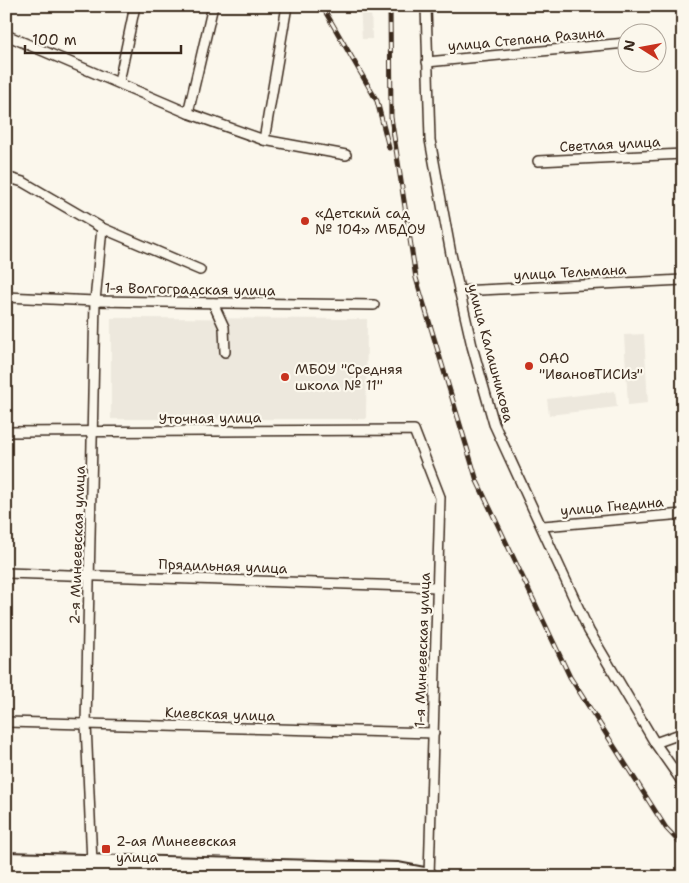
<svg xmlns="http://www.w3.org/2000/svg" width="689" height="883" font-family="'Shantell Sans',sans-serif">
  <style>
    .built { fill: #ede8dd }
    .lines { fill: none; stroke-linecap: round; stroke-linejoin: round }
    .street-casing { stroke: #3b2a1e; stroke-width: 12 }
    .highway-casing { stroke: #3b2a1e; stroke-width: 20 }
    .street { stroke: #fbf7ec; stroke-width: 9 }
    .highway { stroke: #fbf7ec; stroke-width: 16 }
    .rail-casing { stroke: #3b2a1e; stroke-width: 5 }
    .rail { stroke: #fbf7ec; stroke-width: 3; stroke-dasharray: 9; stroke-linecap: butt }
    .poi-dot { fill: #c8321e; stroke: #fbf7ec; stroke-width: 2 }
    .labels { text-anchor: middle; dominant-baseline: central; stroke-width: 4.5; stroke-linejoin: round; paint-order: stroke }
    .street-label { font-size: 14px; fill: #3b2a1e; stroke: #fbf7ec }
    .poi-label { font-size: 14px; fill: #3b2a1e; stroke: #fbf7ec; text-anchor: start }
  </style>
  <rect width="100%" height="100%" fill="#fbf7ec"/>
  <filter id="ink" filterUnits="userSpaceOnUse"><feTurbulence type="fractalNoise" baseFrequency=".02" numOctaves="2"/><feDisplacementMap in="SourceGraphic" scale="10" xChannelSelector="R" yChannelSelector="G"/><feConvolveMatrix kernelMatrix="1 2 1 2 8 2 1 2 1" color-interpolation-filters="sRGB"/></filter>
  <g filter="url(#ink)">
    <g class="built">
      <polygon points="360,6 371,6 372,39 362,39"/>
      <polygon points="111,318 367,319 366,419 111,419"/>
      <polygon points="644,334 648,403 628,405 624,335"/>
      <polygon points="615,391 617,407 549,415 547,399"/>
    </g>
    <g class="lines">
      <defs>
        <g id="street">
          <polyline points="426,6 430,140 451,254 472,346 494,424 589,631 655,743 683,783"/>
          <polyline points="6,35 188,113 264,140 346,155"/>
          <polyline points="427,62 626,43"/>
          <polyline points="119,82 135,6"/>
          <polyline points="188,113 213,6"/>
          <polyline points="264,140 287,6"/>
          <polyline points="538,161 683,154"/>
          <polyline points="6,177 23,182 102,228 200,270"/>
          <polyline points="459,291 683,280"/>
          <polyline points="6,297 95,301 374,305"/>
          <polyline points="213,303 224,327 225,352"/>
          <polyline points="6,432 414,430 440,497 429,876"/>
          <polyline points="543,526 683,514"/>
          <polyline points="6,573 438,587"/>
          <polyline points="6,722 434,733"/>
          <polyline points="655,743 683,733"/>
          <polyline points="92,863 86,724 95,301 102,228"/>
        </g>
        <g id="highway">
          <polyline points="6,861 398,871 430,877"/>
          <polyline points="6,874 152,877"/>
        </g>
      </defs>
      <use href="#street" class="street-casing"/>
      <use href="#highway" class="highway-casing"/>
      <use href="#street" class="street"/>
      <use href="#highway" class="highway"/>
      <defs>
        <g id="rail">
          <polyline points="322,6 377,101 389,148"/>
          <polyline points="390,6 391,117 416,278 477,481 570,677 666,828 683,846"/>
        </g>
      </defs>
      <use href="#rail" class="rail-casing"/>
      <use href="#rail" class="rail"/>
    </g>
  </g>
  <g class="poi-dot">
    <circle cx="305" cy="221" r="5"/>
    <circle cx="529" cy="366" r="5"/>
    <circle cx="285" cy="377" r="5"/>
    <rect x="101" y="844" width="10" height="10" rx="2.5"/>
  </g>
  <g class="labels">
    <g class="street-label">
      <text transform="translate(526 39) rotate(-5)">улица Степана Разина</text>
      <text transform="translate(610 144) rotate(-3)">Светлая улица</text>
      <text transform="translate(570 272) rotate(-3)">улица Тельмана</text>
      <text transform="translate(190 289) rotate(1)">1-я Волгоградская улица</text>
      <text transform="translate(491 353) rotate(75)">улица Калашникова</text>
      <text transform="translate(210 418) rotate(-1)">Уточная улица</text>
      <text transform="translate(612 506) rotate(-5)">улица Гнедина</text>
      <text transform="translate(77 545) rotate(-88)">2-я Минеевская улица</text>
      <text transform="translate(223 566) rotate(2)">Прядильная улица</text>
      <text transform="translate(422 650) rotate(-88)">1-я Минеевская улица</text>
      <text transform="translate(220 714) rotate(2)">Киевская улица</text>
    </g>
    <g class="poi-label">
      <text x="315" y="213">«Детский сад<tspan x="315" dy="16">№ 104» МБДОУ</tspan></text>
      <text x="539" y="358">ОАО<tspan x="539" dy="16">"ИвановТИСИз"</tspan></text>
      <text x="295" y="369">МБОУ "Средняя<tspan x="295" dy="16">школа № 11"</tspan></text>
      <text x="116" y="841">2-ая Минеевская<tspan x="116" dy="16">улица</tspan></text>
    </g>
  </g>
  <rect width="689" height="883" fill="none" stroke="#fbf7ec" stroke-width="25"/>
  <rect x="12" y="12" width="664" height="858" fill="none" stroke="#3b2a1e" stroke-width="2" filter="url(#ink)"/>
  <g transform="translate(642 48) rotate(281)"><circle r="24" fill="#fbf7ec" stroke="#aea59a"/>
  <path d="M0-4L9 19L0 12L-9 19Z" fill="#c8321e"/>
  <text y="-8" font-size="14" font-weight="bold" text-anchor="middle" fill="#3b2a1e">N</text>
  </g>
  <path d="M25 45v8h156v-8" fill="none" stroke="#3b2a1e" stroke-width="2.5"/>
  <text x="32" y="45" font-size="15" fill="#3b2a1e" stroke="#fbf7ec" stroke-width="4" paint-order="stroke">100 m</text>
</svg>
